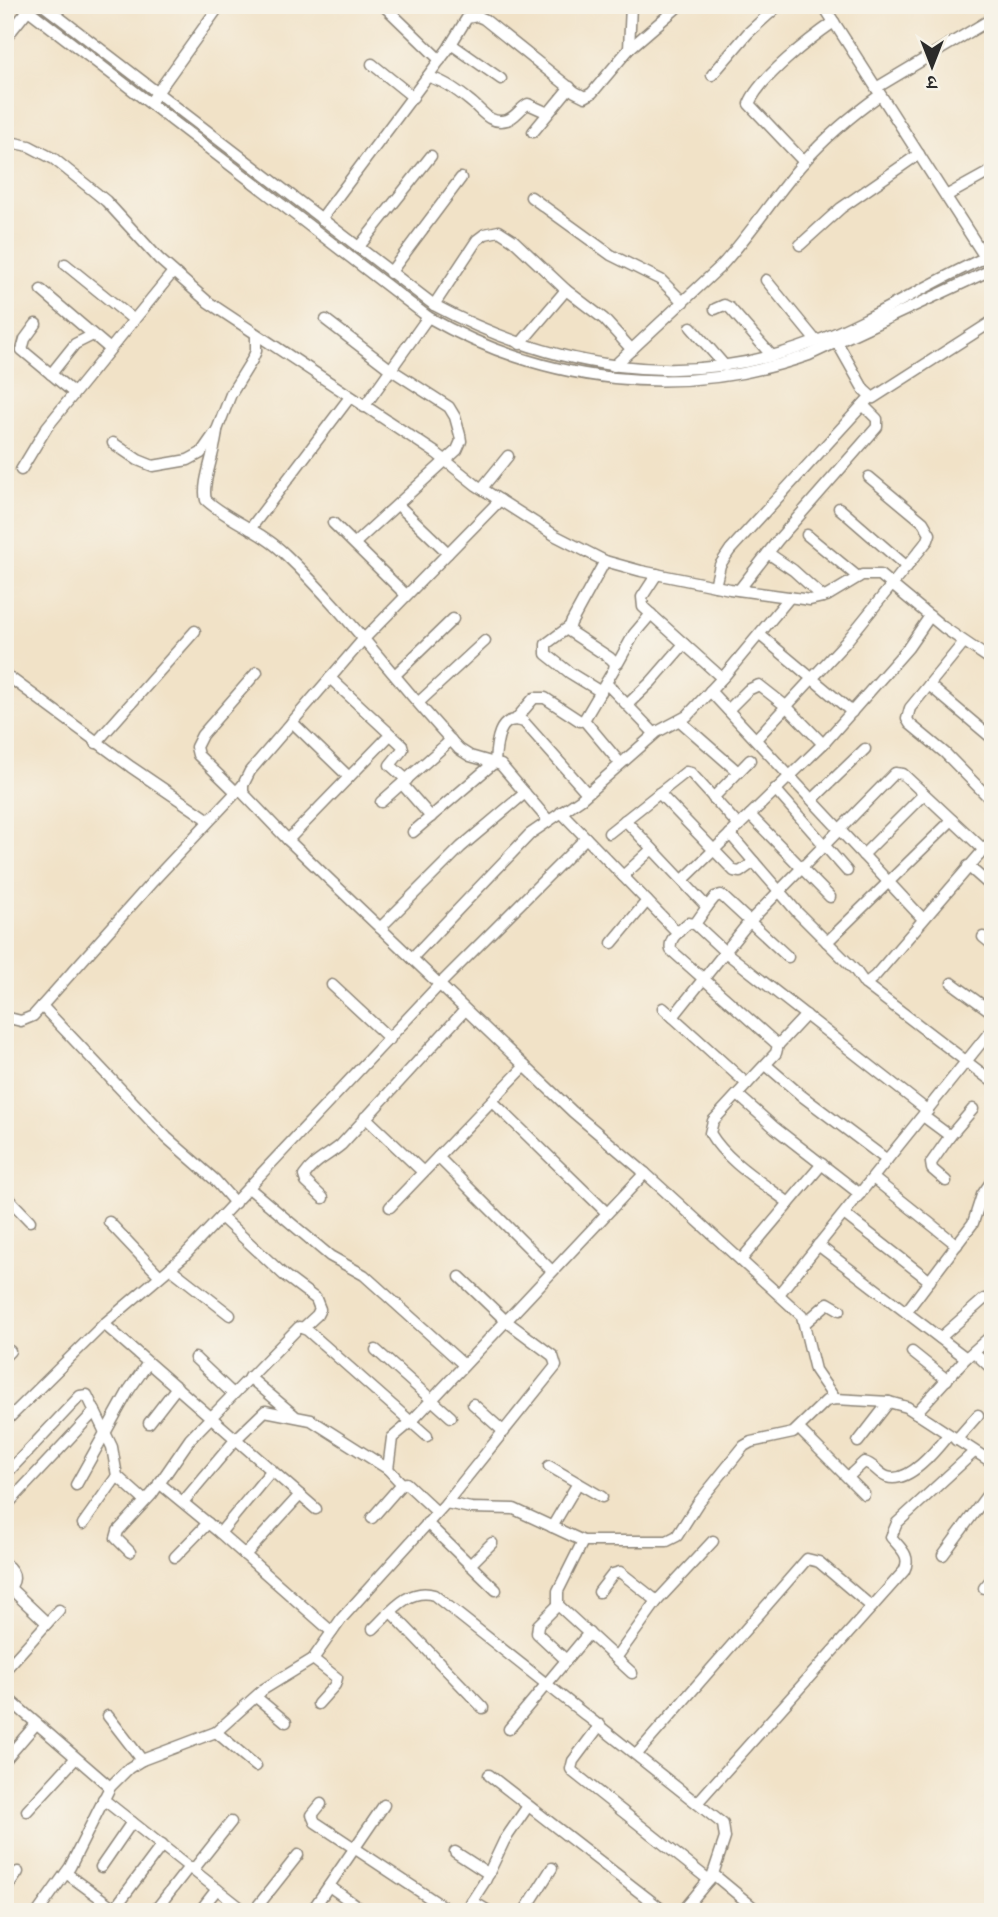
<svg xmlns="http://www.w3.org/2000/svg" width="998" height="1917" font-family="'Libre Caslon Text','Noto Serif Devanagari',serif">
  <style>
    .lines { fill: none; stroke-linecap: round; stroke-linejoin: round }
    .minor-casing { stroke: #8e8679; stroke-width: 13 }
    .minor { stroke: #fff; stroke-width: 10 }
  </style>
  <rect width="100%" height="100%" fill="#f7f3e8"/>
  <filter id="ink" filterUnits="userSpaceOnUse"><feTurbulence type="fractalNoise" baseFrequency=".0143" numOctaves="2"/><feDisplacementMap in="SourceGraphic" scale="14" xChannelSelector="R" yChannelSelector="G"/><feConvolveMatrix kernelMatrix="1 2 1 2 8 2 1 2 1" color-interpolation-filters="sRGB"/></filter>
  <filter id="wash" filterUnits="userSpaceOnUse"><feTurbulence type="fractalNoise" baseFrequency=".00686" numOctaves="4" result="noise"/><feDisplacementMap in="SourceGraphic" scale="28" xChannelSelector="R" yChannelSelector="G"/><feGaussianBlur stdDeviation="1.57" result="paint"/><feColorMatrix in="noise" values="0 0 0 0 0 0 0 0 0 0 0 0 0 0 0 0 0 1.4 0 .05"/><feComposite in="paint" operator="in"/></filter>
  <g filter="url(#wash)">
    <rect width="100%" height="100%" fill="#f1e2c7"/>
  </g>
  <g filter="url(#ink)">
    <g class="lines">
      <defs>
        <g id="minor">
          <path d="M22,5L428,317C545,384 681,400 809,355L993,269"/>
          <path d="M43,5L434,305C552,368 683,392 812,343C875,319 931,281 993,254"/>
          <polyline points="383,5 440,60"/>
          <polyline points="823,5 988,262"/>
          <polyline points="5,39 28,10"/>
          <polyline points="451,44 501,79"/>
          <polyline points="629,49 631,5"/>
          <polyline points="372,64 413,97"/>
          <polyline points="712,75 748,33 779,5"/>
          <path d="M428,77C443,80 458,91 470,101C482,110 489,125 507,120C516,117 520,108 528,104L548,113"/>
          <polyline points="876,88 993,18"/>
          <polyline points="152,100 220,5"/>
          <polyline points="533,132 570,87"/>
          <polyline points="5,141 29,146 54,159 106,201 159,259 208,302 436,453 476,485 556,536 605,561 641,571 730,589 810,600 827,596 862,575 880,575 943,627 993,661"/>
          <path d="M804,162L749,104C759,78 811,38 834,22"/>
          <polyline points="946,196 993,170"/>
          <polyline points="531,197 611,255 661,280 683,302"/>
          <polyline points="321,219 448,49 467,18 477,16 484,19 575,92 585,97 592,93 629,49 680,5"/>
          <polyline points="800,245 841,208 919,154"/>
          <polyline points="358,248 431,156"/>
          <polyline points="65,264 134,320"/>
          <polyline points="390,273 461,178"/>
          <polyline points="766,280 816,341"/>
          <polyline points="41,290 110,349"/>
          <polyline points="434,305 477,240 485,234 499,231 513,240 566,290 604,319 632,350"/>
          <polyline points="715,309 724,305 730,308 772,356"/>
          <polyline points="326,320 390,369 449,407 455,417 460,435 461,441 457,450 355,543"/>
          <polyline points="36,324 25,339 22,350 74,393"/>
          <polyline points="691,327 725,366"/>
          <polyline points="520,344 566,290"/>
          <polyline points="838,344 864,390 873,398 993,321"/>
          <path d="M614,366L720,267C751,234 774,196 804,162C827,136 852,115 880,95"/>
          <polyline points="51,374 75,344 93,335"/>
          <polyline points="364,407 428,317"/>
          <path d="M217,430C216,451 201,483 206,500C229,521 262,531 285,554C348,614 399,685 459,749L470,756L501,765L548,820"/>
          <polyline points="113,443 138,460 153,466 188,460 201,453 217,430 231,394 252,360 256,351 256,336"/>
          <polyline points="21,470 47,427 173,272"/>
          <polyline points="482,488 508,456"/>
          <polyline points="500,500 361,642 250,771 243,785 243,793 288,840 573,1112 645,1173 802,1316 815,1370 835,1399"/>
          <polyline points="398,505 448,553"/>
          <polyline points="839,508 907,567"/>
          <polyline points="333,523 406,595"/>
          <polyline points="250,529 350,397"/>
          <polyline points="807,535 858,577"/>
          <polyline points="768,553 793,570 823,597"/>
          <polyline points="605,561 571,623 569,631 610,658 615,663 614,669 584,720 620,763"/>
          <polyline points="657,574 642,597 643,607 722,678"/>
          <polyline points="715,586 720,565 730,550 870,397"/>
          <polyline points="739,590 778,540 877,427 877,419 863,405"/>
          <polyline points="569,627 546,644 546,654 570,673 601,692"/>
          <polyline points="760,635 852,712"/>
          <polyline points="964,642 910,708 907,719 910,724 945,753 993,802"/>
          <polyline points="618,663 634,634 651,614"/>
          <polyline points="5,674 131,767 209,820"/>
          <polyline points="396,674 453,619"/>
          <polyline points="330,678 402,745 403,749 390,765 407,780"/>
          <polyline points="606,683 654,733"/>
          <polyline points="929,685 993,739"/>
          <polyline points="710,691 923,919"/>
          <polyline points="419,702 485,641"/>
          <polyline points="628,704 651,682 684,644"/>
          <polyline points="728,710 748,690 759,685 787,707 823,744"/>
          <polyline points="521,720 517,718 534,698 545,698 580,721"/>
          <polyline points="680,721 738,772"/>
          <polyline points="292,722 349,777"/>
          <polyline points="756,739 845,643 928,540 930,534 923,522 869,477"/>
          <polyline points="96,743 195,631"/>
          <polyline points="402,784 431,817"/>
          <polyline points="775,789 847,871"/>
          <polyline points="236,792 198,755 196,747 202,735 257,672"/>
          <polyline points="659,793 734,871 740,872 754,862"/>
          <polyline points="713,798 750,760"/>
          <polyline points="813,799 865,749"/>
          <polyline points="381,802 451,740"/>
          <polyline points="561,812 678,933"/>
          <polyline points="750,815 830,897"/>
          <polyline points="625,820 707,907 695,924 724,951 928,1111"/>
          <path d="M413,832L495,762C496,745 498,712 524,722L587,793"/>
          <polyline points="609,833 686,772 691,773 739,826"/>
          <polyline points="730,834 798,913 855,970 865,984 875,976 993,839"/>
          <polyline points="288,840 390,735"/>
          <polyline points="863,855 924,794"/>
          <polyline points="968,866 993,888"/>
          <polyline points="623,876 652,849"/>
          <polyline points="683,880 826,741 908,648 930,616"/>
          <polyline points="707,907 715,897 721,895 788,957"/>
          <path d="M695,924L688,923C680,931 668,938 671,950L778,1045L776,1053L747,1084"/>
          <polyline points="380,928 461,847 525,793"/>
          <polyline points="983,937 993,945"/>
          <polyline points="827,942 952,820"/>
          <polyline points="612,943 647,901"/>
          <polyline points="412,958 530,834 581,799 657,732 687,716 726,674 790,597"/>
          <polyline points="952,983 993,1013"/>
          <polyline points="865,984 993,1082"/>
          <polyline points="332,985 390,1039"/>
          <polyline points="42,1006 167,1138 215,1180 235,1203"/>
          <path d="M663,1008L747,1084L713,1121L710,1133C727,1162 763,1183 789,1203"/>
          <polyline points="5,1017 21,1021 33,1016 153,881 243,785"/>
          <polyline points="673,1017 749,922 895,773 903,774 983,849"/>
          <polyline points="778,1045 806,1015"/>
          <polyline points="766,1065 802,1096 887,1160"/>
          <polyline points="738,1095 775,1128 860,1194"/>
          <polyline points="492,1101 607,1213"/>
          <polyline points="923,1116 950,1136 931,1163 932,1169 946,1181"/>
          <polyline points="365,1117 423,1172"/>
          <polyline points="950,1136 973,1109"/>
          <polyline points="438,1157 552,1271"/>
          <polyline points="873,1178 957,1245"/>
          <polyline points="249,1188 330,1256 364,1275 464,1365"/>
          <polyline points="5,1195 30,1221"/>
          <path d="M323,1198L306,1182L304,1176C314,1161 328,1156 341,1145L465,1010"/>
          <polyline points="390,1207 525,1066"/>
          <polyline points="844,1214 930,1281"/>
          <polyline points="221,1217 284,1275 316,1299 320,1309 317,1315 303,1328"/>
          <polyline points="109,1222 159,1275"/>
          <polyline points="818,1245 966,1358"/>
          <polyline points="741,1260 822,1164"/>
          <polyline points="170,1268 230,1315"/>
          <polyline points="779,1294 993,1028"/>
          <polyline points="906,1312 973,1223 982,1195 993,1179"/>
          <polyline points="805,1323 828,1303 840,1310"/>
          <polyline points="104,1324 316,1509"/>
          <polyline points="940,1338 984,1299"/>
          <polyline points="376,1350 451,1417"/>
          <polyline points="912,1352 947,1380"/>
          <polyline points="974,1352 993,1370"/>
          <polyline points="5,1356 10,1351"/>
          <polyline points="195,1358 233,1394"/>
          <polyline points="249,1377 294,1415"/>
          <polyline points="473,1404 504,1432"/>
          <polyline points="916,1413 966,1358 993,1334"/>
          <polyline points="5,1422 104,1324 184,1256 439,985 586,838"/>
          <polyline points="149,1423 177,1387"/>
          <polyline points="799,1429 864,1494"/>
          <polyline points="956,1440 978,1415"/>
          <polyline points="858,1442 889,1402"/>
          <polyline points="549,1466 602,1497"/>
          <polyline points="5,1475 80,1396 87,1395 112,1447 117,1476 145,1501"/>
          <path d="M848,1477L864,1462C874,1464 878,1474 887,1477C909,1484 936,1450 948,1435"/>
          <polyline points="159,1483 220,1533 332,1632"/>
          <polyline points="402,1484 388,1469 392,1438 411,1422 506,1321 460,1277"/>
          <polyline points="76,1485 129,1390 148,1363"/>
          <polyline points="183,1502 236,1439 265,1411 311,1420 388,1469"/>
          <polyline points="446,1503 556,1366 553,1356 506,1321 645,1173"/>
          <polyline points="5,1507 95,1411"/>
          <polyline points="372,1518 400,1486 406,1483 437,1512"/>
          <polyline points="427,1523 496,1590"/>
          <polyline points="83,1524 117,1476"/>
          <polyline points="552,1527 578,1483"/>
          <polyline points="220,1533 272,1470"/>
          <polyline points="583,1541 558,1591 558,1605 632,1673"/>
          <polyline points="130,1552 116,1538 118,1531 152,1494 190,1439 299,1327 307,1330 427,1436"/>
          <polyline points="245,1555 300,1495"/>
          <polyline points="943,1555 993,1487"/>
          <polyline points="175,1557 208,1523"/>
          <path d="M5,1564C18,1574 16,1582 5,1594"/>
          <polyline points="470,1565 492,1543"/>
          <polyline points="10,1588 47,1623"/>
          <polyline points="984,1588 993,1577"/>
          <polyline points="599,1592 613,1574 620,1572 657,1601 616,1658"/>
          <polyline points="657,1601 713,1541"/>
          <polyline points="558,1605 538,1625 537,1633 566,1660"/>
          <polyline points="391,1612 483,1708"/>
          <path d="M373,1629C390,1613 408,1587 434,1595L723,1824L725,1838L713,1874L759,1912"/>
          <polyline points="313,1659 337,1678 335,1685 318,1704"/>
          <polyline points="5,1670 59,1610"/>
          <polyline points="5,1696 110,1787"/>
          <polyline points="256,1697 286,1722"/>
          <polyline points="108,1716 142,1760"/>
          <polyline points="600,1725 573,1761 571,1769 573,1772 709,1880"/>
          <polyline points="509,1729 589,1633"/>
          <polyline points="216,1732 256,1766"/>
          <polyline points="637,1754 807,1559 819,1562 872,1607"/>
          <polyline points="5,1760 36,1724"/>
          <polyline points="489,1775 665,1912"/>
          <polyline points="103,1799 246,1912"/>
          <path d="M697,1803L904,1571C912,1556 900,1548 891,1537L897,1523L974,1452"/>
          <polyline points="321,1804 312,1815 315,1822 451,1912"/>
          <polyline points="27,1811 75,1759"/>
          <polyline points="455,1852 489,1874"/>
          <polyline points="101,1867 132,1822"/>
          <polyline points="193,1870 231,1822"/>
          <polyline points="66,1873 114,1908"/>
          <polyline points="329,1886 365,1912"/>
          <polyline points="5,1891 18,1872"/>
          <polyline points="472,1901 490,1912"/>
          <polyline points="38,1912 70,1867 110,1787 129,1768 142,1760 216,1732 264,1689 313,1659 342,1618 446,1503 471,1508 514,1509 583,1541 667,1541 677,1536 698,1503 744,1446 751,1442 793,1433 826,1401 835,1399 889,1402 907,1407 993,1463"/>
          <polyline points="112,1912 162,1845"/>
          <polyline points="154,1912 189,1867"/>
          <polyline points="199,1912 217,1889"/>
          <polyline points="253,1912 298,1855"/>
          <polyline points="311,1912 384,1805"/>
          <polyline points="465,1912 485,1881 504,1841 528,1806"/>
          <polyline points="524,1912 552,1868"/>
          <polyline points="682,1912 712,1876"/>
        </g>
      </defs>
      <use href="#minor" class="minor-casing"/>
      <use href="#minor" class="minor"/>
    </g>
  </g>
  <rect width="998" height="1917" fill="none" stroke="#f7f3e8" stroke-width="28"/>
  <g transform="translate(932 66) rotate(180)" stroke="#f7f3e8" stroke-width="5" paint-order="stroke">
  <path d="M0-5L12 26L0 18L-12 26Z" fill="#2b2b2b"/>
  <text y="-10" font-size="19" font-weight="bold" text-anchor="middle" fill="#2b2b2b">उ</text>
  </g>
</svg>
